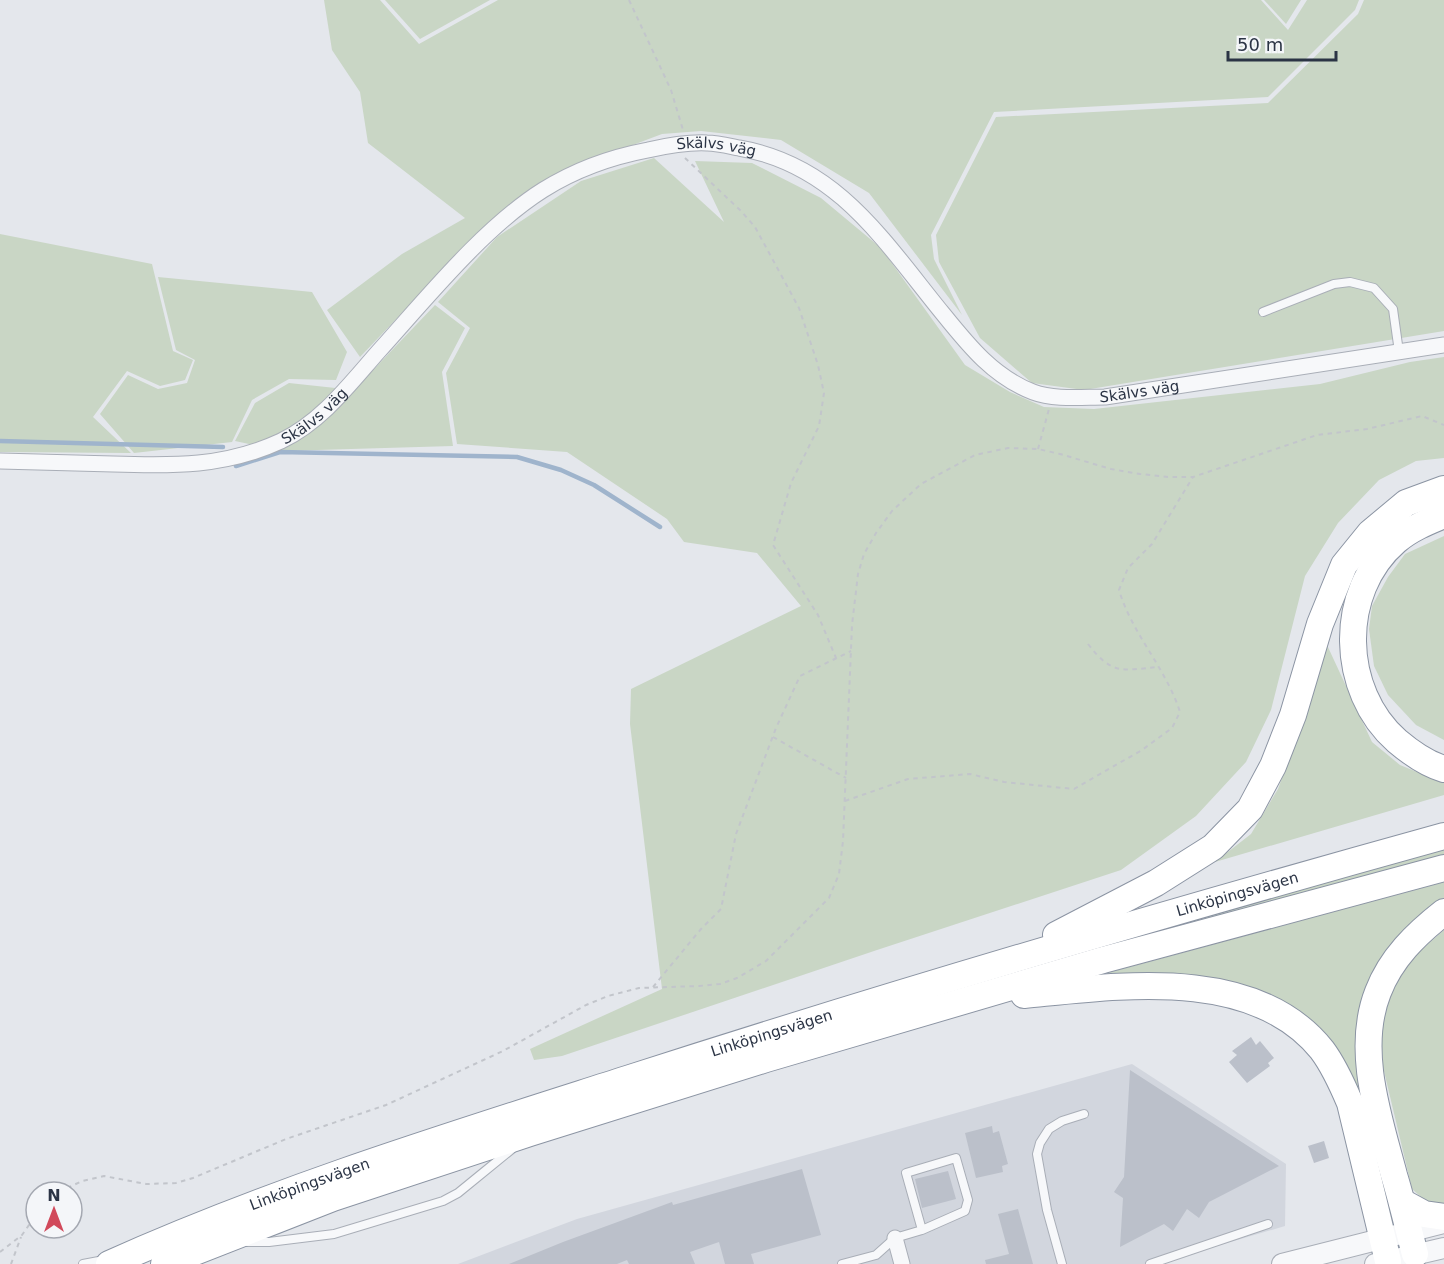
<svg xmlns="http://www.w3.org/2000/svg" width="1444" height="1264" font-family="'DejaVu Sans',sans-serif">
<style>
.built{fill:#d2d6de}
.green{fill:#c9d6c5}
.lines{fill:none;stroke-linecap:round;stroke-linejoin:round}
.stream{stroke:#9fb4cc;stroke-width:4.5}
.building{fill:#bbc0ca}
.service-casing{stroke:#a9aeb7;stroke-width:10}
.minor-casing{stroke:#a9aeb7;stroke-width:17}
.tertiary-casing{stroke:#a9aeb7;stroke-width:22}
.trunk-casing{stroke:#8b94a3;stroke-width:28}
.path{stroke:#c2c5cb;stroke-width:2;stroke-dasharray:4.5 4.5;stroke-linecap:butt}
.service{stroke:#f7f8fa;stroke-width:8}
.minor{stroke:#f7f8fa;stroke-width:15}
.tertiary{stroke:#f7f8fa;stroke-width:20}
.trunk{stroke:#fff;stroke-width:26}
.labels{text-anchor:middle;stroke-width:4.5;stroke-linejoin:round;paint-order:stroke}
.street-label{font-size:15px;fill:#2b3445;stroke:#f4f6f9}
</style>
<rect width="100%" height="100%" fill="#e4e7ec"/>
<polygon class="built" points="1132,1064 1286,1164 1285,1226 1156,1264 458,1264 577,1219"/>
<g class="green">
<polygon points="324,0 380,0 419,44 498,0 1261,0 1288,30 1307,0 1359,0 1355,10 1268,97 994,112 931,235 934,259 962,315 869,193 781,140 701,131 662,134 556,174 492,219 360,357 327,310 402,254 465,218 368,143 360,92 332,50"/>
<polygon points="385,0 490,0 420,39"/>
<polygon points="1264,0 1301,0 1286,24"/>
<polygon points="1364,0 1444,0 1444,331 1084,390 1032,383 980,338 939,262 936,235 996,117 1268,103 1358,14"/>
<polygon points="654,158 724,222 695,161 752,163 821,198 881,248 965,365 1010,392 1044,407 1094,409 1320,384 1410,362 1444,357 1444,458 1416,461 1379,480 1338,523 1305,576 1271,710 1246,762 1196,816 1121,870 877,950 562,1056 534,1060 530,1049 662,989 630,724 631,689 801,606 757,553 684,542 667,519 567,452 457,444 446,373 470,328 438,302 497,237 581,181"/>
<polygon points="0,234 152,264 173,351 193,360 185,380 160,386 127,371 93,417 131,453 0,452"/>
<polygon points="158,277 312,292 347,352 336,380 289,379 252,400 232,442 134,453 100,414 128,375 158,389 187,383 195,360 176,350"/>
<polygon points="435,305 465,328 442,372 453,446 283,451 235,441 255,403 289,383 354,390"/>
<polygon points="1444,536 1444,740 1416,725 1388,695 1374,666 1369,629 1372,606 1388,577 1405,554"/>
<polygon points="1327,645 1372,742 1400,765 1444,783 1444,795 1215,862 1251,834 1278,789 1312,695"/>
<polygon points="1444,849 1444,858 914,1001 1136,934"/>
<polygon points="1444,882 1444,901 1369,993 1397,1221 1391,1222 1355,1091 1290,1010 1108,977 1107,973"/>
<polygon points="1444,930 1444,1205 1428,1203 1412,1189 1383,1067 1381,1029 1392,991 1412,958"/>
</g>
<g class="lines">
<g class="stream">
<polyline points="0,441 223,447"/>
<polyline points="236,466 280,452 517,457 561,470 594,485 660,527"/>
</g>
</g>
<g class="building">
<polygon points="1251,1037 1256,1045 1260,1041 1274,1058 1268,1063 1270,1066 1247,1083 1229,1062 1237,1055 1232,1051"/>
<polygon points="1130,1070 1279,1166 1209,1202 1199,1218 1187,1209 1173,1231 1164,1224 1120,1247 1123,1198 1114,1192 1124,1177"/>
<polygon points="992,1126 993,1133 999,1131 1008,1164 1002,1166 1003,1172 976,1178 965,1133"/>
<polygon points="1324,1141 1329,1158 1314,1163 1308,1146"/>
<polygon points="802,1169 821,1235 751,1254 754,1264 725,1264 719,1242 690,1252 695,1264 629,1264 627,1260 617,1264 509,1264 563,1242 672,1202 673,1205"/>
<polygon points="948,1171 956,1199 922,1208 915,1179"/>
<polygon points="1018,1209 1033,1264 986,1264 985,1260 1009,1254 998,1214"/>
</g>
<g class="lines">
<g class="service-casing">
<g id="service">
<polyline points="1263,312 1334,284 1350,282 1374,288 1393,309 1399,352"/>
<polyline points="247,1242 269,1242 334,1234 443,1201 458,1193 512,1149"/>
<polyline points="83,1264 104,1260"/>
<polyline points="842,1264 876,1255 895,1238 922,1230 906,1173 956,1158 968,1200 965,1211 922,1230"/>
<polyline points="1062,1264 1047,1210 1037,1154 1040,1143 1049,1129 1062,1121 1084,1114"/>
<polyline points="1150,1264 1268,1224"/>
</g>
</g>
<g class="minor-casing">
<g id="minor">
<path id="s1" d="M0 461C38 462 75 463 113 464 173 466 225 467 281 441 321 422 349 385 378 352 426 299 483 228 543 190 575 170 611 157 648 150 666 146 687 142 707 143 717 143 729 146 739 148 838 165 885 243 944 315 969 346 994 377 1033 392 1054 400 1082 397 1105 397L1444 345"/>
<polyline points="895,1238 902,1264"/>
</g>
</g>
<g class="tertiary-casing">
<g id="tertiary">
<polyline points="1282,1264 1444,1223"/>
<polyline points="1375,1264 1444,1248"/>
</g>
</g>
<g class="trunk-casing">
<g id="trunk">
<path d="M1444 515C1427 522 1410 529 1396 541 1337 592 1340 691 1397 741 1410 752 1427 764 1444 769"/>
<polyline points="1056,935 1156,883 1213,847 1250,809 1273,766 1293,715 1320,624 1344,565 1370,533 1406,503 1444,489"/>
<path d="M1024 995C1118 986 1254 965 1322 1050 1334 1066 1342 1084 1350 1103L1388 1261"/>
<polyline points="1402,1202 1424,1214 1444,1217"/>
<path d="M1415 1254C1408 1228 1402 1201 1394 1175 1379 1118 1355 1050 1378 992 1391 958 1416 934 1444 912"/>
<path id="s2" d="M109 1264C276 1189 452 1135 627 1079 897 992 1170 912 1444 836"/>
<polyline points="164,1264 333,1198 530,1133 766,1059 1103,960 1444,868"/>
</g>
</g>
<g class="path">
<polyline points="629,0 671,90 683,130"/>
<polyline points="685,158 741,211 755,227 799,308 818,365 824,393 819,426 791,483 773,545 818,615 836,658"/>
<polyline points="1038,449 1049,409"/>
<path d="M1088 644C1113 676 1121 670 1159 667"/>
<polyline points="773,737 846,778"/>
<path d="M845 801 908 779 970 774 1004 782 1074 789 1142 750 1172 728 1180 712C1166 668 1132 634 1119 590L1128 568 1152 544 1193 477"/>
<polyline points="653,987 701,929 721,909 736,834 776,728 800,676 851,651"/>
<polyline points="59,1192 82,1181 104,1176 146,1184 176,1183 193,1178 286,1139 386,1105 503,1051 586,1005 608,996 639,988 699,986 720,984 737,978 766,961 829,898 839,874 843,841 852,625 858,574 864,554 876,533 892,511 921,484 975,455 1008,448 1038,449 1060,454 1111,469 1140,474 1168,477 1193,477 1317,435 1367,429 1422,416 1444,425"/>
<polyline points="0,1252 22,1235 36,1215"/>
<polyline points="11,1264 21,1237"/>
</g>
<use href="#service" class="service"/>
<use href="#minor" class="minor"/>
<use href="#tertiary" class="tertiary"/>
<use href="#trunk" class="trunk"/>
</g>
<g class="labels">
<g class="street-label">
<text dy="5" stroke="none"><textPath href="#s1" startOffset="831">Skälvs väg</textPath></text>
<text dy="5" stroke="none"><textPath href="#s1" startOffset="1352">Skälvs väg</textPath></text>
<text dy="5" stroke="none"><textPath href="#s1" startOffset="326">Skälvs väg</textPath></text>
<text dy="5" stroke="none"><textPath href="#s2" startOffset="1188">Linköpingsvägen</textPath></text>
<text dy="5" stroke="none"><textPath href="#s2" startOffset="702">Linköpingsvägen</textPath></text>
<text dy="5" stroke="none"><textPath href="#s2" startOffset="216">Linköpingsvägen</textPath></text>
</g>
</g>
<g transform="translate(54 1210)"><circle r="28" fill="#f4f6f9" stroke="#a4a8b1" stroke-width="1.5"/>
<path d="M0-4.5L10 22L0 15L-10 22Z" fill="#d1495b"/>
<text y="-9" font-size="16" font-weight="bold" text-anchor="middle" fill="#2b3445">N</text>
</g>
<path d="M1228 51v9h108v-9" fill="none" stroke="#2b3445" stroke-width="3"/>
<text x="1237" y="51" font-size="18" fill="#2b3445" stroke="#f4f6f9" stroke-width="4.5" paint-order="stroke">50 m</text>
</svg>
